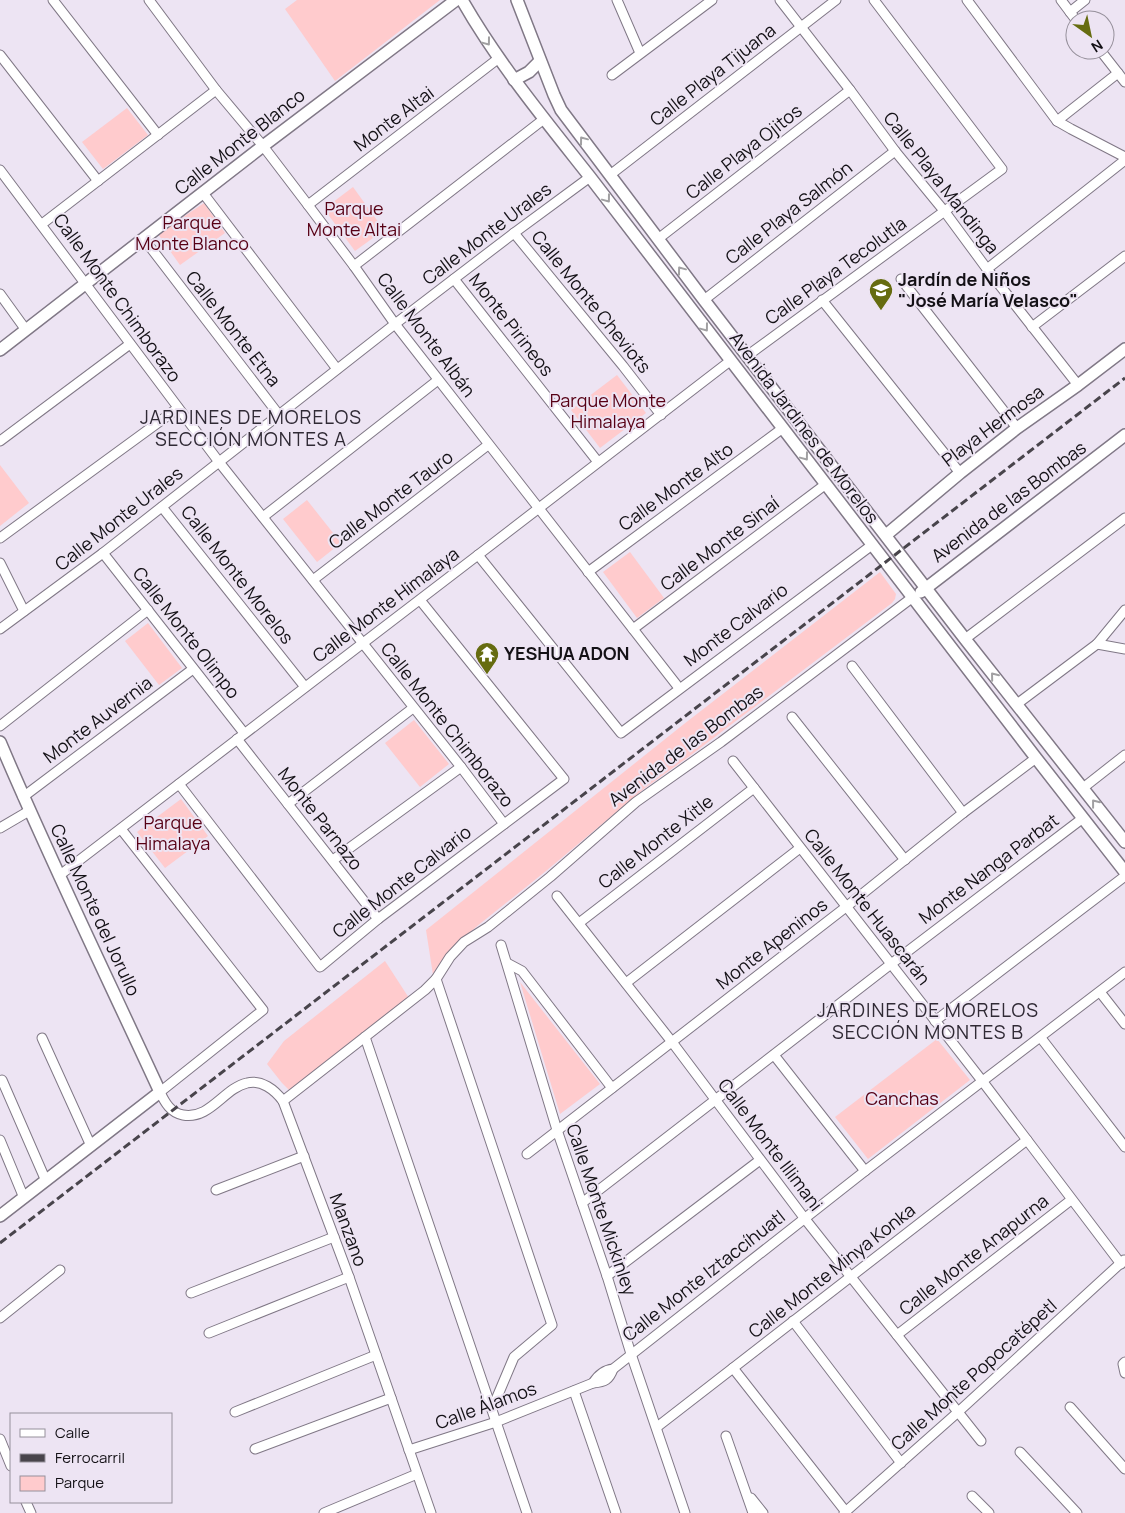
<svg xmlns="http://www.w3.org/2000/svg" width="1125" height="1513" font-family="Manrope,sans-serif">
<style>
.green{fill:#ffcbcd}
.lines{fill:none;stroke-linecap:round;stroke-linejoin:round}
.street-casing{stroke:#807886;stroke-width:11}
.secondary-casing{stroke:#807886;stroke-width:14}
.street{stroke:#fff;stroke-width:9}
.secondary{stroke:#fff;stroke-width:11}
.rail{stroke:#48444b;stroke-width:3;stroke-dasharray:8 4;stroke-linecap:butt}
.oneway{stroke:#a1a0a2}
.labels{text-anchor:middle;stroke-width:4;stroke-linejoin:round;paint-order:stroke}
.street-label{font-size:18px;fill:#141116;stroke:#ede4f3}
.park-label{font-size:18px;fill:#570015;stroke:#ede4f3}
.poi-label{font-size:18px;font-weight:bold;fill:#141116;stroke:#ede4f3;text-anchor:start}
.neighbourhood-label{font-size:19px;letter-spacing:1px;fill:#302a35;stroke:#ede4f3}
</style>
<rect width="100%" height="100%" fill="#ede4f3"/>
<g class="green">
<polygon points="297,0 440,0 335,81 285,9"/>
<polygon points="127,108 148,135 103,169 82,142"/>
<polygon points="353,187 384,230 355,251 324,209"/>
<polygon points="204,203 225,233 180,265 158,234"/>
<polygon points="617,375 646,413 600,448 571,410"/>
<polygon points="0,465 29,503 0,526"/>
<polygon points="307,500 341,543 317,562 283,519"/>
<polygon points="630,552 664,598 637,618 603,572"/>
<polygon points="880,572 896,594 895,599 892,603 687,758 645,788 546,871 476,927 448,952 433,975 426,930 684,724"/>
<polygon points="148,623 182,668 159,685 125,641"/>
<polygon points="414,720 449,764 420,787 385,743"/>
<polygon points="181,799 208,836 165,868 137,832"/>
<polygon points="385,961 409,998 290,1091 282,1083 267,1064 284,1041"/>
<polygon points="520,982 600,1084 560,1114"/>
<polygon points="937,1039 970,1080 868,1159 835,1117"/>
</g>
<g class="lines">
<g class="street-casing">
<g id="street">
<polyline points="53,0 158,135"/>
<polyline points="149,0 216,90 263,146 308,205 354,266 395,324 679,688"/>
<polyline points="617,0 640,53"/>
<polyline points="780,0 850,90 895,151 945,212 987,269 1078,385"/>
<polyline points="967,0 1057,121 1071,129 1125,157"/>
<polyline points="1061,0 1076,20"/>
<polyline points="1070,12 1085,0"/>
<polyline points="1100,50 1125,82"/>
<polyline points="0,55 98,181"/>
<polyline points="612,75 712,0"/>
<polyline points="1057,121 1118,73"/>
<polyline points="0,170 219,462 461,767 504,824"/>
<polyline points="610,175 836,0"/>
<polyline points="203,193 337,369"/>
<polyline points="308,205 499,58"/>
<polyline points="42,224 216,90"/>
<polyline points="514,233 623,366 661,415"/>
<polyline points="144,239 279,415"/>
<polyline points="658,239 850,90"/>
<polyline points="354,266 544,119"/>
<polyline points="987,269 1125,160"/>
<polyline points="454,279 598,462"/>
<polyline points="901,279 1017,428"/>
<polyline points="0,294 26,330"/>
<polyline points="704,300 895,151"/>
<polyline points="822,300 960,473"/>
<polyline points="1032,327 1125,256"/>
<polyline points="747,356 1002,169 874,0"/>
<polyline points="0,441 130,344"/>
<polyline points="162,507 305,687"/>
<polyline points="263,517 438,380"/>
<polyline points="0,538 178,408"/>
<polyline points="103,553 244,733"/>
<polyline points="478,555 621,733 872,545"/>
<polyline points="0,563 24,611"/>
<polyline points="588,572 783,428"/>
<polyline points="313,580 488,445"/>
<polyline points="0,629 103,553 395,324 514,233 590,177"/>
<polyline points="633,629 826,484"/>
<polyline points="965,639 1125,518"/>
<polyline points="1097,644 1125,649"/>
<polyline points="852,666 963,813"/>
<polyline points="1017,704 1097,644 1125,610"/>
<polyline points="792,717 905,860"/>
<polyline points="0,726 148,610"/>
<polyline points="237,739 378,919"/>
<polyline points="733,761 983,1082 1121,1264"/>
<polyline points="179,784 320,967 378,919 564,779 420,600"/>
<polyline points="1083,788 1125,755"/>
<polyline points="23,797 193,669"/>
<polyline points="288,804 413,708"/>
<polyline points="0,828 29,811"/>
<path d="M121 829 263 1010 160 1092C165 1103 171 1113 183 1115 210 1120 224 1088 247 1083 261 1079 275 1090 283 1101L349 1277 431 1513"/>
<polyline points="333,860 461,767"/>
<polyline points="60,875 478,555 730,361"/>
<polyline points="557,896 672,1042 805,1219 981,1441"/>
<polyline points="579,923 754,788"/>
<polyline points="501,945 557,1130 607,1276 631,1354 685,1513"/>
<polyline points="507,963 522,971 612,1088"/>
<polyline points="436,979 552,1325 514,1357 492,1409"/>
<polyline points="626,983 800,848"/>
<polyline points="1100,992 1125,1024"/>
<polyline points="935,1021 1125,876"/>
<polyline points="365,1037 527,1513"/>
<polyline points="42,1038 91,1146"/>
<polyline points="1041,1038 1125,1147"/>
<polyline points="774,1055 865,1171"/>
<polyline points="2,1080 46,1181"/>
<polyline points="283,1101 425,990 436,979 450,957 464,942 488,927 550,877 636,802 721,742 913,597"/>
<polyline points="0,1140 24,1198"/>
<polyline points="527,1154 846,907 963,813 1036,758"/>
<polyline points="216,1190 304,1156"/>
<polyline points="582,1203 891,964 1083,818"/>
<polyline points="607,1276 760,1160"/>
<polyline points="191,1293 334,1237"/>
<polyline points="0,1318 60,1270"/>
<polyline points="793,1321 901,1463"/>
<polyline points="209,1333 349,1277"/>
<polyline points="897,1335 1071,1200"/>
<polyline points="1125,1362 1123,1364 1125,1373"/>
<polyline points="733,1368 846,1512"/>
<path d="M593 1383C598 1375 604 1370 613 1369L865 1171 1125 972"/>
<polyline points="574,1391 616,1513"/>
<polyline points="1070,1407 1125,1469"/>
<polyline points="235,1412 376,1355"/>
<polyline points="657,1427 1027,1140"/>
<polyline points="726,1436 753,1513"/>
<polyline points="0,1439 11,1466"/>
<polyline points="255,1449 391,1398"/>
<path d="M409 1450 496 1422 593 1383C605 1382 609 1380 613 1369"/>
<polyline points="1020,1452 1077,1513"/>
<polyline points="972,1496 989,1513"/>
<polyline points="751,1498 763,1513"/>
<polyline points="26,1502 31,1513"/>
<polyline points="324,1513 417,1474"/>
<polyline points="844,1513 957,1413 1124,1260"/>
</g>
</g>
<g class="secondary-casing">
<g id="secondary">
<path d="M462 0C498 63 545 120 590 177L1036 758 1125 872"/>
<polyline points="517,0 554,95 561,110 704,300 965,639 1125,842"/>
<polyline points="514,80 529,72 540,61"/>
<polyline points="0,350 263,146 456,0"/>
<polyline points="886,535 960,473 1017,428 1078,385 1125,349"/>
<polyline points="921,592 1125,435"/>
<path d="M0 742C50 860 106 975 160 1092L0 1216"/>
</g>
</g>
<use href="#street" class="street"/>
<use href="#secondary" class="secondary"/>
<polyline class="rail" points="0,1243 1125,378"/>
</g>
<defs><path id="oneway-chevron" d="M-2-3.5L2.5 0L-2 3.5" fill="none" stroke-width="1.6" stroke-linecap="round" stroke-linejoin="round" transform="scale(1.25)"/></defs>
<g class="oneway">
<use href="#oneway-chevron" transform="translate(487 42) rotate(53)"/>
<use href="#oneway-chevron" transform="translate(583 140) rotate(-127)"/>
<use href="#oneway-chevron" transform="translate(607 199) rotate(53)"/>
<use href="#oneway-chevron" transform="translate(681 270) rotate(-127)"/>
<use href="#oneway-chevron" transform="translate(705 328) rotate(53)"/>
<use href="#oneway-chevron" transform="translate(805 457) rotate(53)"/>
<use href="#oneway-chevron" transform="translate(994 676) rotate(-129)"/>
<use href="#oneway-chevron" transform="translate(1095 803) rotate(-128)"/>
</g>
<defs>
<g id="school-pin" transform="scale(1.25)"><path d="M0 17L-7.5 6A9.5 9.5 0 1 1 7.5 6Z" fill="#666c10" stroke="#ede4f3"/><path d="M0-5L7-2L0 1L-7-2ZM-4 1L0 2.5L4 1V4Q0 6-4 4Z" fill="#fff"/></g>
<g id="temple-pin" transform="scale(1.25)"><path d="M0 17L-7.5 6A9.5 9.5 0 1 1 7.5 6Z" fill="#666c10" stroke="#ede4f3"/><path d="M0-6L5-2H3V0L6.5 2.5H4V6H1.5V3h-3V6H-4V2.5H-6.5L-3 0V-2H-5Z" fill="#fff"/></g>
</defs>
<g fill-rule="evenodd">
<use href="#school-pin" x="881" y="290"/>
<use href="#temple-pin" x="487" y="654"/>
</g>
<g class="labels">
<g class="street-label">
<text transform="translate(713 75) rotate(-38)" y="6">Calle Playa Tijuana</text>
<text transform="translate(394 119) rotate(-37)" y="6">Monte Altai</text>
<text transform="translate(240 142) rotate(-38)" y="6">Calle Monte Blanco</text>
<text transform="translate(744 152) rotate(-38)" y="6">Calle Playa Ojitos</text>
<text transform="translate(941 183) rotate(52)" y="6">Calle Playa Mandinga</text>
<text transform="translate(789 213) rotate(-38)" y="6">Calle Playa Salmón</text>
<text transform="translate(487 234) rotate(-37)" y="6">Calle Monte Urales</text>
<text transform="translate(836 271) rotate(-36)" y="6">Calle Playa Tecolutla</text>
<text transform="translate(117 298) rotate(54)" y="6">Calle Monte Chimborazo</text>
<text transform="translate(591 302) rotate(51)" y="6">Calle Monte Cheviots</text>
<text transform="translate(511 325) rotate(52)" y="6">Monte Pirineos</text>
<text transform="translate(233 329) rotate(52)" y="6">Calle Monte Etna</text>
<text transform="translate(426 335) rotate(53)" y="6">Calle Monte Albán</text>
<text transform="translate(993 426) rotate(-37)" y="6">Playa Hermosa</text>
<text transform="translate(804 428) rotate(53)" y="6">Avenida Jardines de Morelos</text>
<text transform="translate(676 487) rotate(-36)" y="6">Calle Monte Alto</text>
<text transform="translate(391 500) rotate(-37)" y="6">Calle Monte Tauro</text>
<text transform="translate(1009 502) rotate(-37)" y="6">Avenida de las Bombas</text>
<text transform="translate(119 519) rotate(-38)" y="6">Calle Monte Urales</text>
<text transform="translate(720 544) rotate(-37)" y="6">Calle Monte Sinaí</text>
<text transform="translate(237 575) rotate(52)" y="6">Calle Monte Morelos</text>
<text transform="translate(386 605) rotate(-37)" y="6">Calle Monte Himalaya</text>
<text transform="translate(736 625) rotate(-37)" y="6">Monte Calvario</text>
<text transform="translate(186 633) rotate(52)" y="6">Calle Monte Olimpo</text>
<text transform="translate(98 720) rotate(-37)" y="6">Monte Auvernia</text>
<text transform="translate(447 725) rotate(52)" y="6">Calle Monte Chimborazo</text>
<text transform="translate(686 746) rotate(-37)" y="6">Avenida de las Bombas</text>
<text transform="translate(320 819) rotate(52)" y="6">Monte Parnazo</text>
<text transform="translate(656 842) rotate(-38)" y="6">Calle Monte Xitle</text>
<text transform="translate(989 869) rotate(-37)" y="6">Monte Nanga Parbat</text>
<text transform="translate(402 882) rotate(-38)" y="6">Calle Monte Calvario</text>
<text transform="translate(867 907) rotate(52)" y="6">Calle Monte Huascarán</text>
<text transform="translate(95 910) rotate(65)" y="6">Calle Monte del Jorullo</text>
<text transform="translate(772 944) rotate(-38)" y="6">Monte Apeninos</text>
<text transform="translate(770 1145) rotate(53)" y="6">Calle Monte Illimani</text>
<text transform="translate(601 1210) rotate(71)" y="6">Calle Monte Mickinley</text>
<text transform="translate(348 1230) rotate(70)" y="6">Manzano</text>
<text transform="translate(974 1255) rotate(-38)" y="6">Calle Monte Anapurna</text>
<text transform="translate(832 1271) rotate(-38)" y="6">Calle Monte Minya Konka</text>
<text transform="translate(704 1276) rotate(-38)" y="6">Calle Monte Iztaccíhuatl</text>
<text transform="translate(974 1375) rotate(-42)" y="6">Calle Monte Popocatépetl</text>
<text transform="translate(486 1406) rotate(-20)" y="6">Calle Álamos</text>
</g>
<g class="park-label">
<text x="354" y="215">Parque<tspan x="354" dy="21">Monte Altai</tspan></text>
<text x="192" y="229">Parque<tspan x="192" dy="21">Monte Blanco</tspan></text>
<text x="608" y="407">Parque Monte<tspan x="608" dy="21">Himalaya</tspan></text>
<text x="173" y="829">Parque<tspan x="173" dy="21">Himalaya</tspan></text>
<text x="902" y="1105">Canchas</text>
</g>
<g class="poi-label">
<text x="898" y="286">Jardín de Niños<tspan x="898" dy="21">"José María Velasco"</tspan></text>
<text x="504" y="660">YESHUA ADON</text>
</g>
<g class="neighbourhood-label">
<text x="251" y="424">JARDINES DE MORELOS<tspan x="251" dy="22">SECCIÓN MONTES A</tspan></text>
<text x="928" y="1017">JARDINES DE MORELOS<tspan x="928" dy="22">SECCIÓN MONTES B</tspan></text>
</g>
</g>
<rect x="10" y="1413" width="162" height="90" fill="#ede4f3" stroke="#96909b"/>
<rect x="20" y="1429" width="25" height="8" fill="#ffffff" stroke="#96909b"/>
<text x="55" y="1438" font-size="15" fill="#141116">Calle</text>
<rect x="20" y="1454" width="25" height="8" fill="#48444b" stroke="#96909b"/>
<text x="55" y="1463" font-size="15" fill="#141116">Ferrocarril</text>
<rect x="20" y="1476" width="25" height="15" fill="#ffcbcd" stroke="#96909b"/>
<text x="55" y="1488" font-size="15" fill="#141116">Parque</text>
<g transform="translate(1090 35) rotate(147)"><circle r="24" fill="#ede4f3" stroke="#96909b"/>
<path d="M0-4L9 19L0 12L-9 19Z" fill="#666c10"/>
<text y="-8" font-size="14" font-weight="bold" text-anchor="middle" fill="#141116">N</text>
</g>
</svg>
